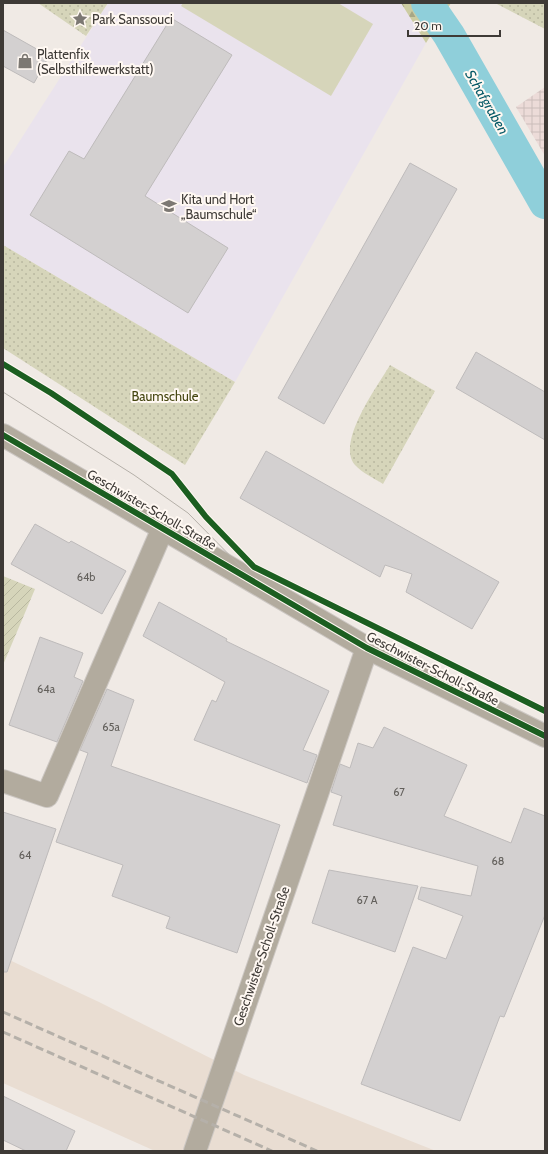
<svg xmlns="http://www.w3.org/2000/svg" width="548" height="1154" font-family="Cabin,sans-serif">
<style>
.built{fill:#e9ddd2}
.industrial{fill:url(#industrial-grid)}
.education{fill:#eae3ed}
.forest{fill:url(#forest-firs)}
.park{fill:url(#park-dots)}
.garden{fill:url(#garden-furrows)}
.pitch{fill:#d6d5ba}
.lines{fill:none;stroke-linecap:round;stroke-linejoin:round}
.canal{stroke:#8fcfda;stroke-width:32}
.building{fill:#d3d0d0;stroke:#bebbbb}
.minor-casing{stroke:#ccc7c3;stroke-width:24}
.minor{stroke:#b2ab9e;stroke-width:22}
.tram{stroke:#b5b0a9;stroke-width:1}
.rail{stroke:#b5b0a9;stroke-width:3;stroke-dasharray:8 4;stroke-linecap:butt}
.cycleway-casing{stroke:#fff8f2;stroke-width:8}
.cycleway{stroke:#1b5e20;stroke-width:6}
.labels{text-anchor:middle;stroke-width:4;stroke-linejoin:round;paint-order:stroke}
.number-label{font-size:11px;fill:#63605c}
.poi-label{font-size:13px;fill:#3e3a36;stroke:#fff8f2;text-anchor:start}
.park-label{font-size:13px;fill:#44450f;stroke:#fff8f2}
.street-label{font-size:13px;fill:#3e3a36;stroke:#fff8f2}
.water-label{font-size:14px;font-style:italic;fill:#075a67;stroke:#fff8f2}
</style>
<defs>
<pattern id="industrial-grid" width="8" height="8" patternUnits="userSpaceOnUse"><rect width="8" height="8" fill="#ecdbd8"/><path d="M0 4h8M4 0v8" fill="none" stroke="#cbbdba"/></pattern>
<pattern id="forest-firs" width="22" height="20" patternUnits="userSpaceOnUse"><rect width="22" height="20" fill="#cccca3"/><path d="M5 1l3.5 6h-7zM16 11l3.5 6h-7z" fill="#a7a786"/></pattern>
<pattern id="park-dots" width="8" height="8" patternUnits="userSpaceOnUse"><rect width="8" height="8" fill="#d6d5ba"/><path d="M2 2h.1M6 6h.1" fill="none" stroke="#b9b8a0" stroke-width="1.8" stroke-linecap="round"/></pattern>
<pattern id="garden-furrows" width="10" height="10" patternUnits="userSpaceOnUse"><rect width="10" height="10" fill="#d6d5ba"/><path d="M-1 1l2-2M0 10L10 0M9 11l2-2" fill="none" stroke="#b9b8a0"/></pattern>
</defs>
<rect width="100%" height="100%" fill="#f0eae5"/>
<polygon class="built" points="3,957 99,1002 244,1075 436,1151 155,1151 3,1083"/>
<polygon class="industrial" points="545,87 545,156 516,107"/>
<polygon class="education" points="108,3 401,3 426,43 235,382 3,245 3,167"/>
<polygon class="forest" points="401,3 451,3 426,43"/>
<g class="park">
<polygon points="38,3 108,3 86,36"/>
<polygon points="495,3 545,3 545,29"/>
<polygon points="3,245 235,382 185,465 3,348"/>
<path d="M390 365 435 391 383 484C374 478 362 473 355 465 336 442 377 387 390 365Z"/>
</g>
<polygon class="garden" points="3,576 35,589 3,665"/>
<polygon class="pitch" points="183,3 338,3 373,24 331,96 181,6"/>
<g class="lines">
<polyline class="canal" points="427,3 449,35 545,203"/>
</g>
<g class="building">
<polygon points="171,18 232,55 145,196 228,248 188,313 30,215 69,151 84,159"/>
<polygon points="3,30 49,56 34,83 3,66"/>
<polygon points="410,163 457,189 324,424 278,398"/>
<polygon points="476,352 545,392 545,440 456,388"/>
<polygon points="266,451 499,582 472,629 406,592 412,574 385,565 380,577 240,498"/>
<polygon points="35,524 69,543 71,541 126,571 102,614 11,564"/>
<polygon points="159,602 227,639 226,641 329,691 303,750 317,755 307,783 194,740 212,700 216,702 225,682 143,636"/>
<polygon points="40,637 83,653 74,677 83,681 57,742 9,725"/>
<polygon points="107,689 134,700 111,766 280,825 237,953 166,928 170,917 112,896 123,865 56,842 88,753 80,750"/>
<polygon points="384,727 467,765 444,816 511,843 524,808 545,816 545,915 504,1017 500,1016 460,1121 361,1084 413,947 446,959 463,916 418,899 421,887 471,896 478,866 333,825 342,796 331,792 340,764 350,768 358,743 373,748"/>
<polygon points="3,812 56,829 7,972 3,972"/>
<polygon points="329,870 418,886 395,952 312,923"/>
<polygon points="3,1096 75,1131 66,1151 26,1151 3,1140"/>
</g>
<g class="lines">
<g class="minor-casing">
<g id="minor">
<polyline points="3,435 367,648 545,736"/>
<polyline points="3,781 47,796 163,528"/>
<polyline points="195,1151 367,648"/>
</g>
</g>
<use href="#minor" class="minor"/>
<g class="tram">
<polyline points="3,392 134,475 188,513 256,582 367,648 545,736"/>
<polyline points="3,435 246,576"/>
</g>
<g class="rail">
<polyline points="3,1012 317,1151"/>
<polyline points="3,1032 272,1151"/>
</g>
<g class="cycleway-casing">
<g id="cycleway">
<polyline points="3,364 51,393 172,474 206,517 254,567 545,711"/>
<polyline points="3,435 367,648 545,736"/>
</g>
</g>
<use href="#cycleway" class="cycleway"/>
</g>
<defs>
<g id="sight-bare" transform="scale(1.2)"><path d="M0-6L1.8-2.2L6-1.7L2.9 1.2L3.7 5.4L0 3.3L-3.7 5.4L-2.9 1.2L-6-1.7L-1.8-2.2Z" fill="#7c7873" stroke="#fff8f2" stroke-width="2.5" paint-order="stroke"/></g>
<g id="shop-bare" transform="scale(1.2)"><path d="M-5-2.5h2.3a2.7 3.5 0 0 1 5.4 0H5L5.5 6h-11ZM-1.5-2.5h3a1.5 2.3 0 0 0-3 0Z" fill="#7c7873" stroke="#fff8f2" stroke-width="2.5" paint-order="stroke"/></g>
<g id="school-bare" transform="scale(1.2)"><path d="M0-5L7-2L0 1L-7-2ZM-4 1L0 2.5L4 1V4Q0 6-4 4Z" fill="#7c7873" stroke="#fff8f2" stroke-width="2.5" paint-order="stroke"/></g>
</defs>
<g fill-rule="evenodd">
<use href="#sight-bare" x="80" y="19"/>
<use href="#shop-bare" x="25" y="61"/>
<use href="#school-bare" x="169" y="206"/>
</g>
<g class="labels">
<g class="number-label">
<text x="86" y="581">64b</text>
<text x="46" y="693">64a</text>
<text x="111" y="731">65a</text>
<text x="399" y="796">67</text>
<text x="25" y="859">64</text>
<text x="498" y="865">68</text>
<text x="367" y="904">67 A</text>
</g>
<g class="poi-label">
<text x="92" y="24">Park Sanssouci</text>
<text x="37" y="59">Plattenfix<tspan x="37" dy="15">(Selbsthilfewerkstatt)</tspan></text>
<text x="181" y="204">Kita und Hort<tspan x="181" dy="15">„Baumschule“</tspan></text>
</g>
<g class="park-label">
<text x="165" y="401">Baumschule</text>
</g>
<g class="street-label">
<text transform="translate(152 509) rotate(30)" y="5">Geschwister-Scholl-Straße</text>
<text transform="translate(433 668) rotate(27)" y="5">Geschwister-Scholl-Straße</text>
<text transform="translate(261 956) rotate(-71)" y="5">Geschwister-Scholl-Straße</text>
</g>
<g class="water-label">
<text transform="translate(487 102) rotate(60)" y="5">Schafgraben</text>
</g>
</g>
<rect width="548" height="1154" fill="none" stroke="#3e3a36" stroke-width="8"/>
<path d="M408 30v6h92v-6" fill="none" stroke="#3e3a36" stroke-width="2"/>
<text x="414" y="30" font-size="12" fill="#3e3a36" stroke="#fff8f2" stroke-width="3" paint-order="stroke">20 m</text>
</svg>
